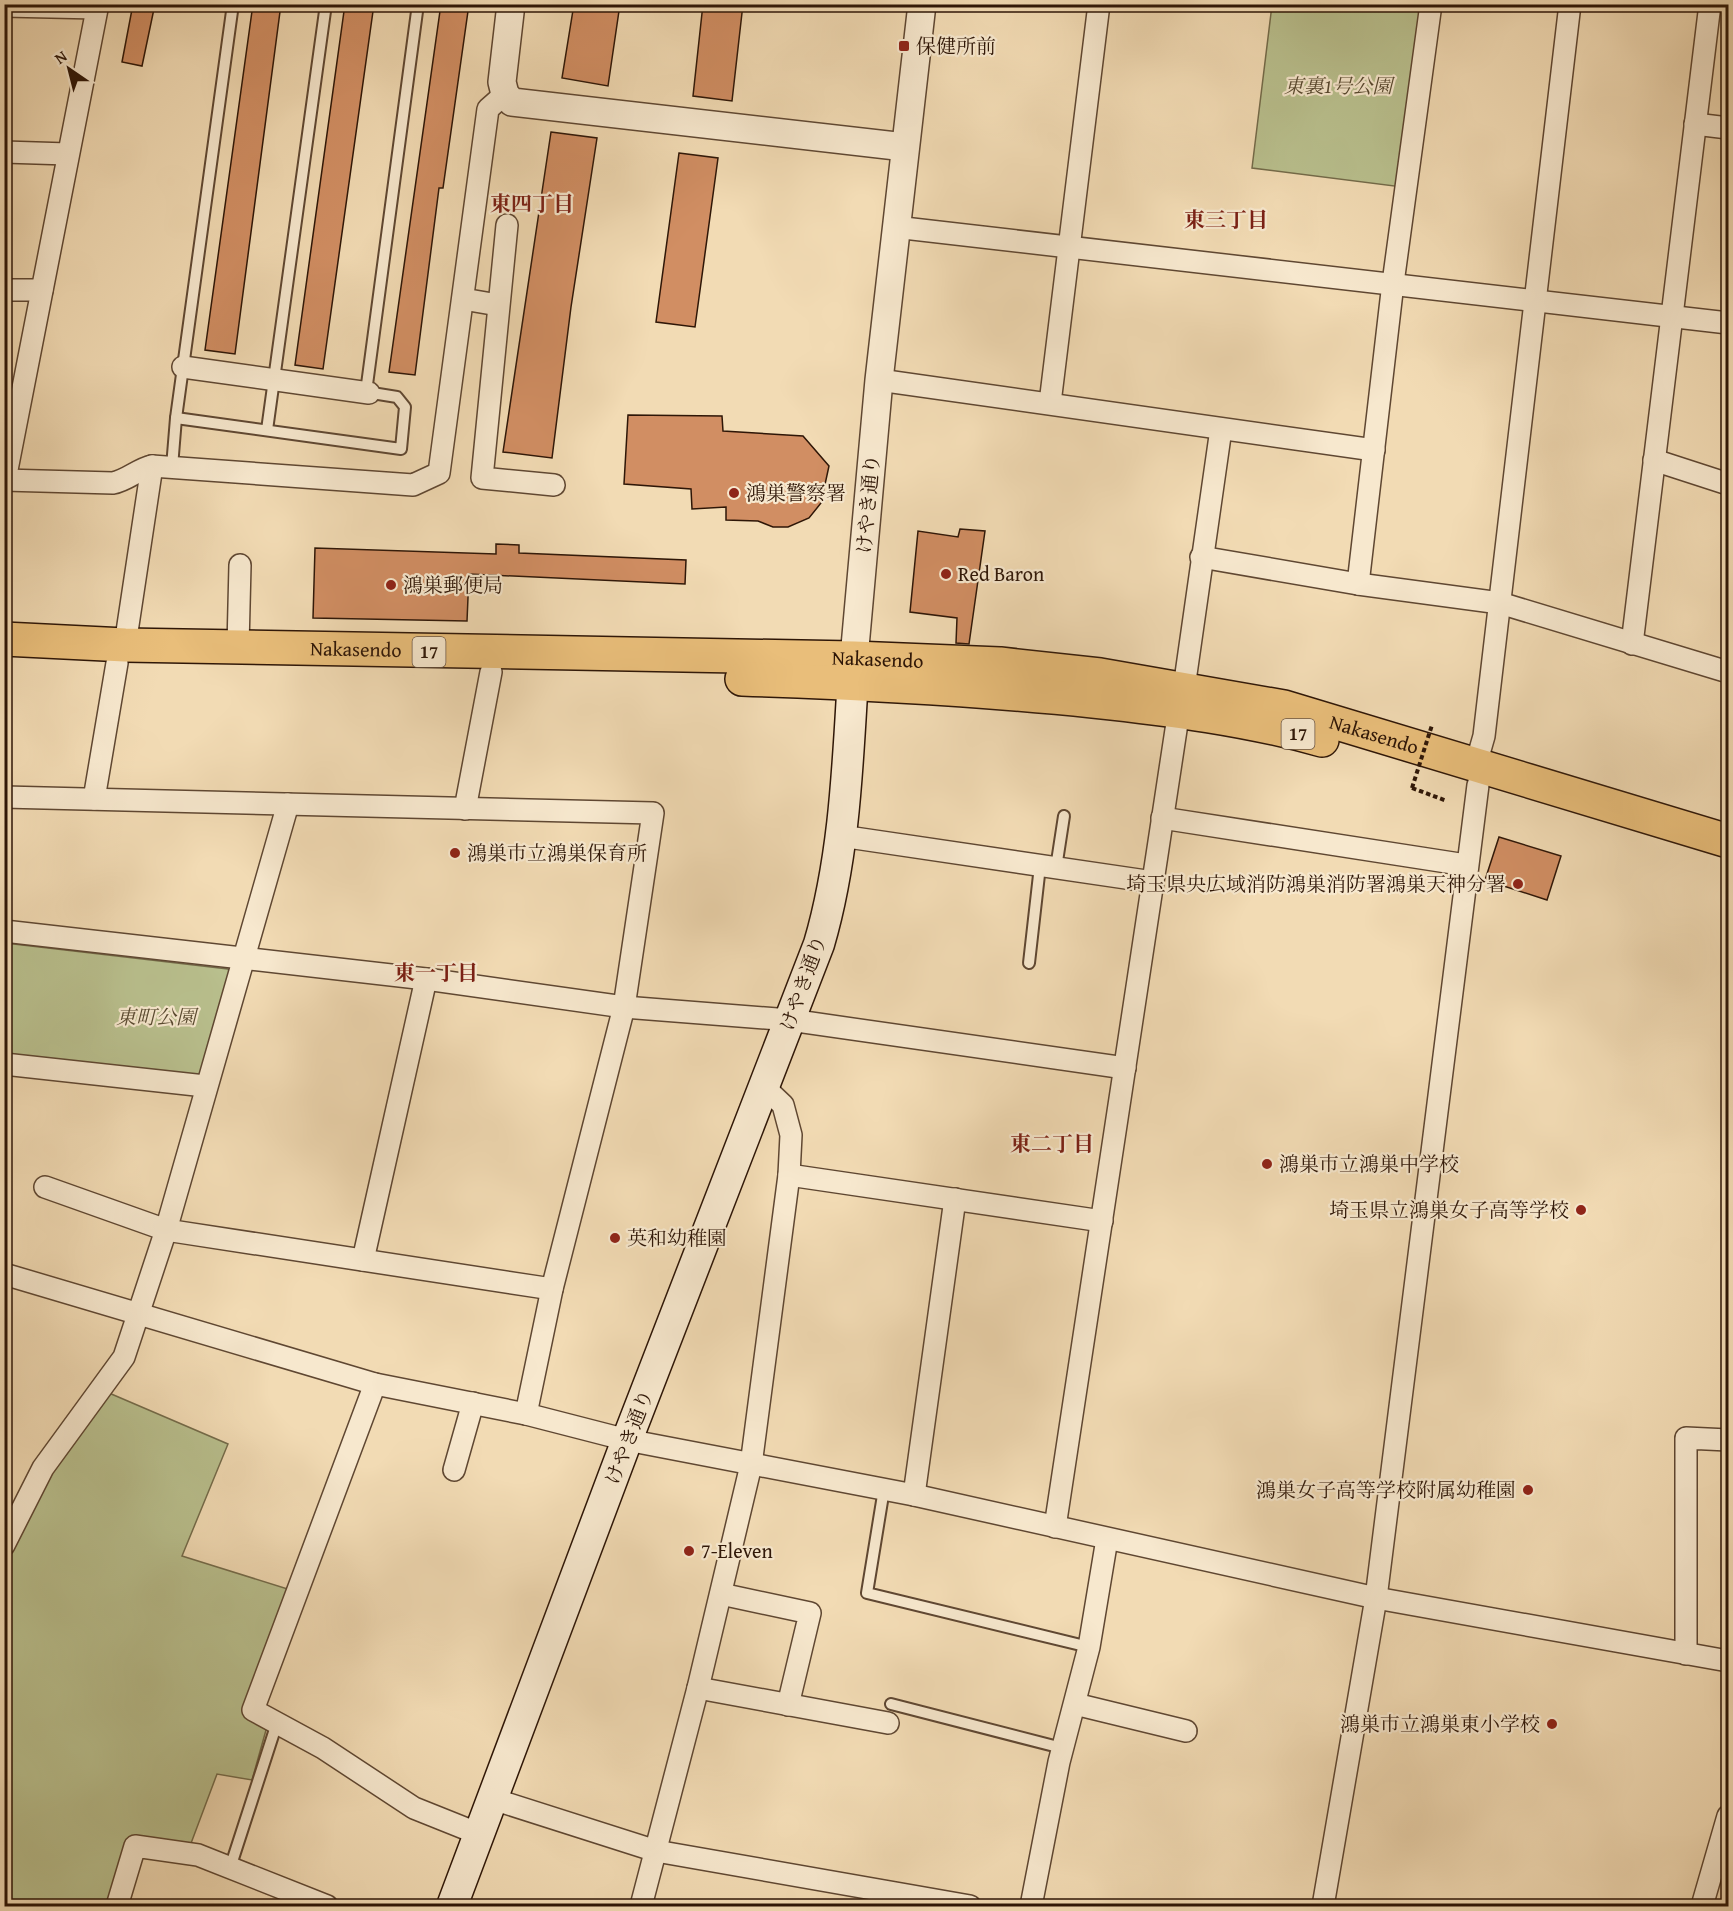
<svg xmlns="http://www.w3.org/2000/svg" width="1733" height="1911" font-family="'Gentium Book Plus','Noto Serif JP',serif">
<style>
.green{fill:#b9c08e;stroke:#746b4a;stroke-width:1.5}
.building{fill:#d18e63;stroke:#2e1607;stroke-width:1.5}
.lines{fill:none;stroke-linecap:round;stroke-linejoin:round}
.service-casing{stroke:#5f4732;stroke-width:14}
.minor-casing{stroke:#5f4732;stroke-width:24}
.tertiary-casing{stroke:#5f4732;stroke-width:30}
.secondary-casing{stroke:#2e1607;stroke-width:33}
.trunk-casing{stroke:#2e1607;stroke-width:36}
.path{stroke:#2e1607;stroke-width:4;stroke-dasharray:4.5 3;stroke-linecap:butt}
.service{stroke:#f7e8ce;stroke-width:10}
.minor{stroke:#f7e8ce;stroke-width:21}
.tertiary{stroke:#f7e8ce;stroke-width:27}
.secondary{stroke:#f7e8ce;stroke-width:30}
.trunk{stroke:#e9be7a;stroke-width:33}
.path-bridge{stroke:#2e1607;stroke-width:4;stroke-dasharray:4.5 3;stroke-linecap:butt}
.poi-dot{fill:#8f2418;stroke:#f7e8ce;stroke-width:2}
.labels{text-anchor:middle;stroke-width:4.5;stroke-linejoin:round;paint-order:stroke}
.shield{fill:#f7e8ce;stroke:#6a5543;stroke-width:1.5}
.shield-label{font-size:18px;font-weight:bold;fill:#2e1607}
.poi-label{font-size:20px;fill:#2e1607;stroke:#f7e8ce;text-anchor:start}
.park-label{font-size:20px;font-style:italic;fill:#584930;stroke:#f7e8ce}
.street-label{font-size:20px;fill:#2e1607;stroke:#f7e8ce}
.neighbourhood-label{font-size:21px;font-weight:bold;fill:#7a1f14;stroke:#f7e8ce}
</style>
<rect width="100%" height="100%" fill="#f2dbb4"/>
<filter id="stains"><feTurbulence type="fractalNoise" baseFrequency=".00333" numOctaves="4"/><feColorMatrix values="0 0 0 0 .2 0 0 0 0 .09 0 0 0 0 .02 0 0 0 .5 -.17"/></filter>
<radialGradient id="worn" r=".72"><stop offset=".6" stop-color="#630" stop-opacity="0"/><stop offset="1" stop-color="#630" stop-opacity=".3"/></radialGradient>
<g class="green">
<polygon points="1272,5 1423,5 1402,187 1252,168"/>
<polygon points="5,943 228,969 234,979 201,1075 193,1080 5,1053"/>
<polygon points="102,1390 228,1444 182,1556 294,1591 250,1716 268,1723 252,1780 217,1774 187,1854 135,1847 117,1906 5,1906 4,1545"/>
</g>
<g class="building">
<polygon points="133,4 155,4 142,66 122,62"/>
<polygon points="253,4 281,4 235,354 205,350"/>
<polygon points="345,4 374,4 323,369 295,365"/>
<polygon points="441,4 469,4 443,188 439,188 415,375 389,372"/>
<polygon points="574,4 620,4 608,86 562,78"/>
<polygon points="703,4 743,4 732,101 693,96"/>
<polygon points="551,132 597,138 571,307 552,458 503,452"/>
<polygon points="679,153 718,158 695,327 656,322"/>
<polygon points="628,415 722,416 723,431 803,436 829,466 821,503 809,518 788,527 773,527 758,521 726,520 726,507 692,509 691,489 624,484"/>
<polygon points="960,529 985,531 969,644 956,643 957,618 910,612 918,531 958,537"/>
<polygon points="496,544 519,545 519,553 686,560 685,584 469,574 467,621 313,618 315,548 496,554"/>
<polygon points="1499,837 1561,856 1547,900 1485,880"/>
</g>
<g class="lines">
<g class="service-casing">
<g id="service">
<polyline points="176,418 233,4"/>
<polyline points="267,430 326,4"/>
<polyline points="172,467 176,418 401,449 405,407 397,397 366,392 418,4"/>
<polyline points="1056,868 1064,816"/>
<polyline points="1029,963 1040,866"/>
<polyline points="884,1489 867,1593 1089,1647"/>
<polyline points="891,1704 1062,1748"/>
<polyline points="230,1868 277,1723"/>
</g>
</g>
<g class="minor-casing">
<g id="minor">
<polyline points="4,6 97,8"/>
<polyline points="1695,124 1728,128"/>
<polyline points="4,152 68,154"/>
<polyline points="507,225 482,478 554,485"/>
<polyline points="895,227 1728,323"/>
<polyline points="4,290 42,290"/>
<polyline points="463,299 498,305"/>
<polyline points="183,367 369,393"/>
<polyline points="879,380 1374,450"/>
<polyline points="1050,403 1099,4"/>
<polyline points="1654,460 1728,484"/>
<path d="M4 480 113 483C128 480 138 469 152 466L413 485 439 473 488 109 505 94"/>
<polyline points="5,480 98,4"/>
<polyline points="1201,557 1358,584 1500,603 1728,672"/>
<polyline points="1358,584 1393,283 1431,4"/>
<polyline points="1632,644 1710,4"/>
<polyline points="125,645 152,466"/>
<polyline points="238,646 240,565"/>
<polyline points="1184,688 1221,429"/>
<polyline points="1476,764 1484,736 1570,4"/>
<polyline points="4,797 653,813 624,1007 552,1289 526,1414"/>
<polyline points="94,799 117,663"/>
<polyline points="465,809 491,672"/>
<polyline points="1162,818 1466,865"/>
<polyline points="841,836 1153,882"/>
<polyline points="4,931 426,979 624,1007 790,1020 1125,1068"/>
<polyline points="4,1064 205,1086"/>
<polyline points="789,1175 1102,1221"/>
<polyline points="45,1187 166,1230 552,1289"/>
<polyline points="363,1260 426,979"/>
<polyline points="4,1274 375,1384 526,1414 627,1440 914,1495 1376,1598 1728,1661"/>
<polyline points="375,1384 253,1710 323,1748 414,1808 479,1834"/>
<polyline points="454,1470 473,1403"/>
<polyline points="914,1495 955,1199"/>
<polyline points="1055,1527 1179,710"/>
<polyline points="4,1545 43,1468 124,1357 166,1230 288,804"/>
<polyline points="721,1594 810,1613 788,1705"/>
<polyline points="1686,1654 1686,1438 1728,1440"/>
<polyline points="698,1688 888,1723"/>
<polyline points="1075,1704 1186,1731"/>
<polyline points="493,1799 656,1851 970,1906"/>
<polyline points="117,1906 135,1846 198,1855 327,1906"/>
<polyline points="641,1906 698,1688 751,1465 789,1175 791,1135 783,1105 764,1087"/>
<polyline points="1031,1906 1059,1762 1089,1647 1107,1539"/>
<polyline points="1323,1906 1376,1598 1478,785"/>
<polyline points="1702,1906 1728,1816"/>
</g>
</g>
<g class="tertiary-casing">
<g id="tertiary">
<polyline points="511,4 502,82 505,94 512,102 905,147"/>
<polyline points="854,658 879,380 922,4"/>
</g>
</g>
<g class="secondary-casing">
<path id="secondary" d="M452 1906 627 1440 819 944C846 852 848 755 854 660"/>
</g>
<g class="trunk-casing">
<g id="trunk">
<path id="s1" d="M4 639 125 645 854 658 1000 664 1100 675 1284 707 1728 841"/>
<path d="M742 679C859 683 976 689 1093 701 1169 709 1247 719 1322 740"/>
</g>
</g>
<polyline class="path" points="1412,788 1447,801"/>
<use href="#service" class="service"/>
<use href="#minor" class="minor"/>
<use href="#tertiary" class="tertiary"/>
<use href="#secondary" class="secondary"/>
<use href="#trunk" class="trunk"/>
<polyline class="path-bridge" points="1412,788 1432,725"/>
</g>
<g class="poi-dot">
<rect x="898" y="40" width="12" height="12" rx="3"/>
<circle cx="734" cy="493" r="6"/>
<circle cx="946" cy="574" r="6"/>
<circle cx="391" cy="585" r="6"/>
<circle cx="455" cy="853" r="6"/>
<circle cx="1518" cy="884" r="6"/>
<circle cx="1267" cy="1164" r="6"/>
<circle cx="1581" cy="1210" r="6"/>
<circle cx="615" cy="1238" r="6"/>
<circle cx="1528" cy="1490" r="6"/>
<circle cx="689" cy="1551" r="6"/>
<circle cx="1552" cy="1724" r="6"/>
</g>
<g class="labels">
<g class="shield">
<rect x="412.5" y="637" width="33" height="30" rx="4.5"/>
<rect x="1281.5" y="719" width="33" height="30" rx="4.5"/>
</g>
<g class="shield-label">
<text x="429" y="658">17</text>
<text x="1298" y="740">17</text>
</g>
<g class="poi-label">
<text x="916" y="53">保健所前</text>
<text x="746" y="500">鴻巣警察署</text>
<text x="958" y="581">Red Baron</text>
<text x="403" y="592">鴻巣郵便局</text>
<text x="467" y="860">鴻巣市立鴻巣保育所</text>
<text x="1506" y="891" text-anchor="end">埼玉県央広域消防鴻巣消防署鴻巣天神分署</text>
<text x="1279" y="1171">鴻巣市立鴻巣中学校</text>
<text x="1569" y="1217" text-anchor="end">埼玉県立鴻巣女子高等学校</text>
<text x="627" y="1245">英和幼稚園</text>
<text x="1516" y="1497" text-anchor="end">鴻巣女子高等学校附属幼稚園</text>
<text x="701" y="1558">7-Eleven</text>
<text x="1540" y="1731" text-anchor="end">鴻巣市立鴻巣東小学校</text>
</g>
<g class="park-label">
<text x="1338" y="93">東裏1号公園</text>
<text x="156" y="1024">東町公園</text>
</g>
<g class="street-label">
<text transform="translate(868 504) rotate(-85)" y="7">けやき通り</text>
<text dy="7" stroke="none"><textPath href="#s1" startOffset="352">Nakasendo</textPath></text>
<text dy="7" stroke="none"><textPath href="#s1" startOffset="874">Nakasendo</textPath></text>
<text dy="7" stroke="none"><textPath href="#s1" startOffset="1378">Nakasendo</textPath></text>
<text transform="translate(803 983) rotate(-70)" y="7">けやき通り</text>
<text transform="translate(629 1437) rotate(-69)" y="7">けやき通り</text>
</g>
<g class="neighbourhood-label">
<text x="532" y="211">東四丁目</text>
<text x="1226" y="227">東三丁目</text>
<text x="436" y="980">東一丁目</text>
<text x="1052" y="1151">東二丁目</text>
</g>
</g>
<rect width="1733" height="1911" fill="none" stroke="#f2dbb4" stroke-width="24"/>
<rect x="6" y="6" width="1721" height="1899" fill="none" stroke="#2e1607" stroke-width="3"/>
<rect x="12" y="12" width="1709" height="1887" fill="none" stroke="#2e1607" stroke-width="1.5"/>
<g transform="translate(69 69) rotate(325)" stroke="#f7e8ce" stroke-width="4.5" paint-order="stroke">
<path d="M0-4.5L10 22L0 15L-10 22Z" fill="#2e1607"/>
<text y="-9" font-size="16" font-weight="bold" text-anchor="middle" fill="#2e1607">N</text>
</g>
<rect width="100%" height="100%" filter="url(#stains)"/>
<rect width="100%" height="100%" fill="url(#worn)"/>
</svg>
